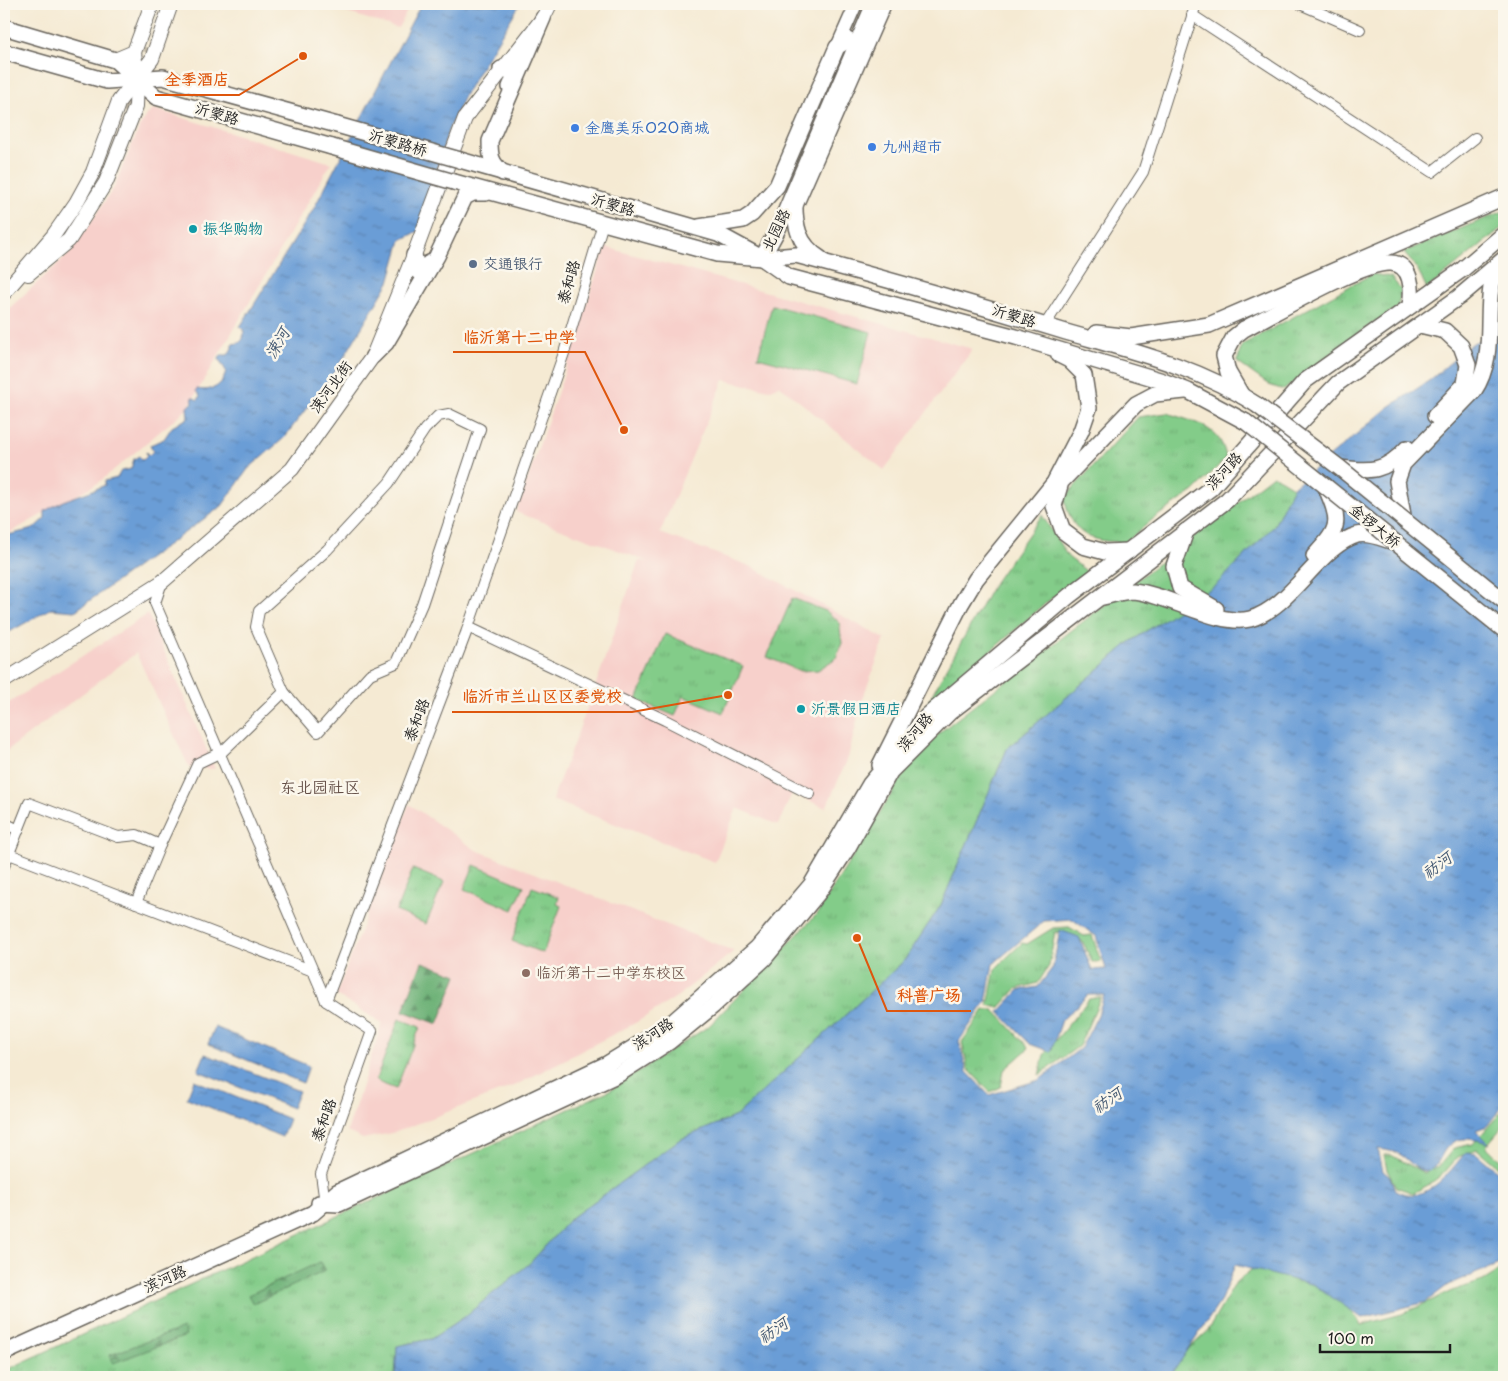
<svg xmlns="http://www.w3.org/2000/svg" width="1508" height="1381" font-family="'Playpen Sans','LXGW WenKai TC',sans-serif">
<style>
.built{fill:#f7d0cb}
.grass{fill:url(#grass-tufts);stroke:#507452}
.forest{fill:url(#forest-firs);stroke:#436648}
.garden{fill:#83cc89;stroke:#507452}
.water{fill:url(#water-ripples);stroke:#445c79;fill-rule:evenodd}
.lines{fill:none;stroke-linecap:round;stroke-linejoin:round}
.secondary-tunnel{stroke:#cac1ae;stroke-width:14;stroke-dasharray:14 7;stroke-linecap:butt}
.minor-casing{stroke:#68645c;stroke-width:12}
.tertiary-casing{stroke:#68645c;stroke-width:15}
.secondary-casing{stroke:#68645c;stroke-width:16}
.primary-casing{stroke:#68645c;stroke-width:18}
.minor{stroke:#fff;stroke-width:10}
.tertiary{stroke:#fff;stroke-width:12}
.secondary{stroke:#fff;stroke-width:14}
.primary{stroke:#fff;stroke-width:15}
.primary-bridge-casing{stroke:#68645c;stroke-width:18;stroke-linecap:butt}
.primary-bridge{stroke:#fff;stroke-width:15}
.shop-dot{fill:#3f7fe0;stroke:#fbf7ec;stroke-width:2}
.culture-dot{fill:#0f9aa8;stroke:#fbf7ec;stroke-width:2}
.service-dot{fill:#5c6f8a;stroke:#fbf7ec;stroke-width:2}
.education-dot{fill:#8d6e63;stroke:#fbf7ec;stroke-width:2}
.labels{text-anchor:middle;stroke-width:5;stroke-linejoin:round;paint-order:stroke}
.street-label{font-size:15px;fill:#1c1c1c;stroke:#fbf7ec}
.shop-label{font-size:15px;fill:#366cbe;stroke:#fbf7ec;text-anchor:start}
.culture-label{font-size:15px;fill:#0d838f;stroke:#fbf7ec;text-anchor:start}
.service-label{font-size:15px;fill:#4e5e75;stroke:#fbf7ec;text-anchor:start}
.education-label{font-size:15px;fill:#785e54;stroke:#fbf7ec;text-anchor:start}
.water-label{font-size:16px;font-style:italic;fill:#405670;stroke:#fbf7ec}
.neighbourhood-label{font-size:16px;fill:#644f47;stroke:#fbf7ec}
.leader{fill:none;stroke:#de560d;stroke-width:2}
.callout-dot{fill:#de560d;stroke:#fbf7ec;stroke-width:2}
.callout-label{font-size:16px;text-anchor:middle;font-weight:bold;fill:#de560d;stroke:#fbf7ec;stroke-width:5;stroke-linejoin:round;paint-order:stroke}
</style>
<defs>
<pattern id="grass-tufts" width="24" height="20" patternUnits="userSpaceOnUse" patternTransform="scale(1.25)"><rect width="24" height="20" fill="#83cc89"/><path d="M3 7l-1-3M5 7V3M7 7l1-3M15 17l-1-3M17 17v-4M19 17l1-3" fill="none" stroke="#71af76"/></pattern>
<pattern id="forest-firs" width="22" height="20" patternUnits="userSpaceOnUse" patternTransform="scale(1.25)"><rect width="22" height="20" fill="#6ab075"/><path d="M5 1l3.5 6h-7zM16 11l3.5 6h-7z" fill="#568e5f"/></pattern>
<pattern id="water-ripples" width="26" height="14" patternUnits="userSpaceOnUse" patternTransform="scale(1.25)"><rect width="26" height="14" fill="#6b9dd6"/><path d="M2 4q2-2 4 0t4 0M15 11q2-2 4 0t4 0" fill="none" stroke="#577fad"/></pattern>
</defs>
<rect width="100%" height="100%" fill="#fbf7ec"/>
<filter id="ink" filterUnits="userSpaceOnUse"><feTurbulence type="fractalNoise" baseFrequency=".02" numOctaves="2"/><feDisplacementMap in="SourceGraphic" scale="10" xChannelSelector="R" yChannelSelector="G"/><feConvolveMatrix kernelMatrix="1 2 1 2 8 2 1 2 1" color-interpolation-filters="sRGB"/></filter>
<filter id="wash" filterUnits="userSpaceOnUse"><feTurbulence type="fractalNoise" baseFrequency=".0096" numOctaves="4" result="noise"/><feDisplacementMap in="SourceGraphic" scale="20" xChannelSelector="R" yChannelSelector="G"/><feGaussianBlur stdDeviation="1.12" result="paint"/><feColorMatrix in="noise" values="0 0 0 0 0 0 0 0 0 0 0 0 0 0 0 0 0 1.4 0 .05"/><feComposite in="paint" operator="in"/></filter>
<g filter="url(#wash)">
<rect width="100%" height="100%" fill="#f5ead3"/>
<g class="built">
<polygon points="318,4 411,4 398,28"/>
<polygon points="154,109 331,163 187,409 98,483 4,536 4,313 71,252 113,189 139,128 147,115"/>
<polygon points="605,247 973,349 884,470 779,385 769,390 724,380 660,533 750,566 885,639 862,700 848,758 826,808 792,793 778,825 737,808 715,862 552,800 594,690 639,560 649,562 516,512 561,383"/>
<polygon points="148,614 215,769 189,767 136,653 4,753 4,706"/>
<polygon points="409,804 476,850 734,951 678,996 637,1022 514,1086 396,1132 363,1139 347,1132 382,1023 336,995"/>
</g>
<g class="grass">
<polygon points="1504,211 1504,226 1427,289 1417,268 1403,252"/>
<polygon points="1372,274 1391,277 1402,291 1397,308 1357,334 1284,390 1269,385 1237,362 1242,345"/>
<path d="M1167 413C1193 422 1222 426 1226 458L1194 491 1153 519 1126 542C1089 542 1073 536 1064 498L1138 417Z"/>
<polygon points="1273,475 1293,487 1274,526 1216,585 1130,642 1007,749 941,905 904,961 736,1116 679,1140 570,1219 530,1263 463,1318 431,1339 397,1346 395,1377 4,1377 4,1371 610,1090 709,1026 817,914 903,775 940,732"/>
<polygon points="1042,515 1068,557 1089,573 1052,598 924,709 993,585"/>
<polygon points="792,598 826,611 839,622 842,643 836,658 818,670 800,671 767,657"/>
<polygon points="665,634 743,666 723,713 683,696 675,716 637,700"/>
<polygon points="474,865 524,886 513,910 464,889"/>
<polygon points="413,869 444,882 426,924 396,911"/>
<polygon points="532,887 559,897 557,904 561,906 543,953 512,941"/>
<path d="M1069 927 1084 936 1092 935 1101 962H1092C1082 939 1082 934 1055 932L1049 966 1038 983 1016 989 999 1008 988 1005 995 969 1022 943 1027 944 1053 928Z"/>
<polygon points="1101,997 1079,1046 1039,1075 1044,1055 1089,999"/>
<polygon points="984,1010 994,1010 1029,1048 1004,1070 1001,1087 990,1092 968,1069 962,1042"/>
<polygon points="399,1019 420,1027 396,1089 380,1083 376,1079"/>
<polygon points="1504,1109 1504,1125 1486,1146 1504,1164 1504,1172 1477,1149 1458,1157 1444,1173 1430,1184 1413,1193 1396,1187 1387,1170 1384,1155 1391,1155 1424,1173 1439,1166 1454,1148 1473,1144"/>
<polygon points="1261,1262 1337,1290 1361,1325 1402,1314 1452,1291 1483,1281 1504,1268 1504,1377 1163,1377 1171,1365 1207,1332 1236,1282"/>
</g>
<g class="forest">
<polygon points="422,962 457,975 438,1024 403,1011"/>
<polygon points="320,1262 325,1271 253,1304 248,1295"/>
<polygon points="183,1328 186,1336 113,1363 110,1355"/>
</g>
<polygon class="garden" points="772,305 871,332 857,384 758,357"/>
<g class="water">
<path d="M421 4H520L464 96 448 131 419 231 401 240 389 282 340 364 284 438 248 469 222 506 75 611 50 609 4 635V536L33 529 45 518V511C67 497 84 495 105 485V481L117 478 121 471 131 469 134 459 139 456 143 460 147 456 146 452 149 455 153 451 150 445 164 439 172 427 188 418 187 407 193 403 192 397 198 400 200 396 196 391 197 389C212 392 223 386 226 371L219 359 221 355H228L232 348V344L239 343 243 339 244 330 240 327 313 210Z"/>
<path d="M1504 330V1104L1487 1126 1476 1130 1490 1144C1436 1124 1446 1169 1427 1171 1415 1172 1408 1157 1397 1153 1392 1151 1384 1150 1378 1149L1383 1171 1390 1177 1395 1190C1426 1207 1449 1172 1466 1152L1476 1153 1504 1177V1262L1448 1285 1426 1302 1362 1318 1314 1285 1235 1265 1220 1302 1170 1377H395L397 1346 431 1339 463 1318 530 1263 570 1219 679 1140 736 1116 904 961 941 905 1007 749 1130 642 1216 585 1274 526 1293 487 1389 407 1430 380 1473 343ZM1072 919 1096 936 1106 969 1092 970 1079 937 1060 930 1053 967 1038 987 1019 990 999 1012 1030 1044 1051 1052 1062 1020 1088 995H1104L1098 1015 1081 1048 1039 1080 989 1095 967 1072 959 1041 986 1002 993 964 1044 921Z"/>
<polygon points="215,1027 309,1066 303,1083 208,1044"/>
<polygon points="205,1054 299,1091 292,1108 198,1071"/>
<polygon points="194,1080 289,1119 282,1137 187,1098"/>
</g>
</g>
<g filter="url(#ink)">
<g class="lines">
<polyline class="secondary-tunnel" points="126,112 147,48"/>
<g class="minor-casing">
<g id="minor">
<polyline points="1300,4 1360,30"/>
<polyline points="1192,15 1432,172 1475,138"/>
<polyline points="1045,325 1143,172 1196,4"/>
<polygon points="449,414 480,429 422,604 396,663 370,674 318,732 284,692 256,627 259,611 327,550 389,483 425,429 438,416"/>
<polyline points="162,582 155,603 326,1001"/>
<polyline points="468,627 665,720 810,794"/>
<polyline points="220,754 284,692"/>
<polyline points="4,823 19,830"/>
<polyline points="4,852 313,971"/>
<polyline points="4,866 29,803 118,837 137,835 160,845"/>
<polyline points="136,903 160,845 198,763 219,753"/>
<polyline points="325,1203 321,1174 372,1031 326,1001 466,633 564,353 603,223"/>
</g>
</g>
<g class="tertiary-casing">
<g id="tertiary">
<polyline points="837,47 856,4"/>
<polyline points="795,209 885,4"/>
</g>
</g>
<g class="secondary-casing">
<g id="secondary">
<polyline points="115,60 134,52 152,4"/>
<polyline points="28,274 69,240 106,182 136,106 137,79 134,52"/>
<polyline points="4,293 53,236 76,203 93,172 119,101 152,59 171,4"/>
<polyline points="4,681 162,582 292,469 373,356 414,255 465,118 543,18 550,4"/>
</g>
</g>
<g class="primary-casing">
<g id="primary">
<polyline points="4,27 115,60 156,97 332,147"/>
<polyline points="4,52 107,81 163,77 337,125"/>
<path d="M501 69H510C515 76 513 80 510 87"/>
<polyline points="460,160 718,234 762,258 789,277 1016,337 1163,381 1188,391 1246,422"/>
<path d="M503 173C491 162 490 157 490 141L543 18"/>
<path d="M454 182 717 254 762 258 796 255C887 279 977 305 1066 332 1132 351 1199 367 1257 405"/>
<path d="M795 197C794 224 797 244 821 259"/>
<polyline points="699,227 743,220 752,214 777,186 837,47 848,40"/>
<polyline points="414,255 418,271 424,271 429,263"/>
<polyline points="762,258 778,229 874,4"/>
<polyline points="1420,325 1445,331 1461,346 1468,365 1465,384 1435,416"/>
<polyline points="1096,333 1131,337 1209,325 1504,197"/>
<polyline points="373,356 386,343 437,256 465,197 473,193 486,193"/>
<path d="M1242 396 1228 372 1224 356 1234 337 1244 329C1274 314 1362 261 1391 263 1412 264 1413 290 1410 306"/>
<path d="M1340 468C1371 472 1385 472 1407 448"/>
<path d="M1404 521 1397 481 1403 464 1474 391C1495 359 1486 323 1491 287 1493 280 1496 272 1499 265"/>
<polyline points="1186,531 1174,566 1180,588 1216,609"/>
<polyline points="1129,551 1105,552 1083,546 1063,531 1054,506 1061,482 1136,404 1155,394 1185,391"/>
<path d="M1314 556C1342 526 1340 522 1325 485"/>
<path d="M1103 597C1112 595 1123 591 1133 591 1168 594 1218 627 1250 619 1291 608 1319 546 1357 535 1369 532 1383 539 1394 542"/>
<polyline points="880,765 961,604 976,579 1054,483 1081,431 1089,408 1084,375 1069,360 1059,355"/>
<polyline points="319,1203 339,1204 619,1074 669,1042 713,1006 764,959 819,892 847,849 890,772 950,712 1227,500 1338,383 1459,297 1504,259"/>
<polyline points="4,1353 313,1213 337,1192 607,1064 667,1027 757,948 811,885 870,784 927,716 1069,596 1211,488 1305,381 1463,269 1504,234"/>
</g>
</g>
<use href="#minor" class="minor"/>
<use href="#tertiary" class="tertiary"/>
<use href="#secondary" class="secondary"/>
<use href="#primary" class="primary"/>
<g class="primary-bridge-casing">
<g id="primary-bridge">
<polyline points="337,125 460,160"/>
<polyline points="332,147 454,182"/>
<polyline points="1257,405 1340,468 1504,601"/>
<polyline points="1246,422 1504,630"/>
</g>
</g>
<use href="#primary-bridge" class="primary-bridge"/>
</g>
</g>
<g class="shop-dot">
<circle cx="575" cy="128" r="5"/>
<circle cx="872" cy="147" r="5"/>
</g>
<g class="culture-dot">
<circle cx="193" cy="229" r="5"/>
<circle cx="801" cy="709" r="5"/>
</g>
<circle class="service-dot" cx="473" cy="264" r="5"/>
<circle class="education-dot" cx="526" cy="973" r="5"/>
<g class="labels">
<g class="street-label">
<text transform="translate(217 114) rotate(16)" y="5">沂蒙路</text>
<text transform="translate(398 143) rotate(16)" y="5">沂蒙路桥</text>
<text transform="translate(613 205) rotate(16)" y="5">沂蒙路</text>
<text transform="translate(776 230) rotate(-64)" y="5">北园路</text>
<text transform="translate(569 282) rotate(-74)" y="5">泰和路</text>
<text transform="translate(1014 316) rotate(17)" y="5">沂蒙路</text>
<text transform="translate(331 387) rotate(-54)" y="5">涑河北街</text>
<text transform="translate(1224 471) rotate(-47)" y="5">滨河路</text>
<text transform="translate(1375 526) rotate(39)" y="5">金锣大桥</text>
<text transform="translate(417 720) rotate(-69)" y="5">泰和路</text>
<text transform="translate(915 732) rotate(-50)" y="5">滨河路</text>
<text transform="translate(653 1034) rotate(-33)" y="5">滨河路</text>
<text transform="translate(324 1120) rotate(-70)" y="5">泰和路</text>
<text transform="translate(165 1279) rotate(-24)" y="5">滨河路</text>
</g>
<g class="shop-label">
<text x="585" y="133">金鹰美乐O2O商城</text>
<text x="882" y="152">九州超市</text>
</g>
<g class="culture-label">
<text x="203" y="234">振华购物</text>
<text x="811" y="714">沂景假日酒店</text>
</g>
<g class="service-label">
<text x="483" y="269">交通银行</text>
</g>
<g class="education-label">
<text x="536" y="978">临沂第十二中学东校区</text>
</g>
<g class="water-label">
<text transform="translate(277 343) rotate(-60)" y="6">涑河</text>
<text transform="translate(1437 865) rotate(-37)" y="6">祊河</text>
<text transform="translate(1107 1100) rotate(-35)" y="6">祊河</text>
<text transform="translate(773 1330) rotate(-35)" y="6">祊河</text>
</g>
<g class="neighbourhood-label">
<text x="320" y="793">东北园社区</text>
</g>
</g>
<path class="leader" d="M303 56L239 95H155M624 430L585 352H453M728 695L632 712H452M857 938L887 1011H971"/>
<g class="callout-dot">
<circle cx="303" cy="56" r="5"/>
<circle cx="624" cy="430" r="5"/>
<circle cx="728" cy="695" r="5"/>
<circle cx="857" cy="938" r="5"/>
</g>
<g class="callout-label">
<text x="197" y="85">全季酒店</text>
<text x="519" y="343">临沂第十二中学</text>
<text x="542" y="702">临沂市兰山区区委党校</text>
<text x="929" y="1001">科普广场</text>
</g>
<rect width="1508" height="1381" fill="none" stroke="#fbf7ec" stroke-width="20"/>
<path d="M1320 1344v8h130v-8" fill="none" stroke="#1c1c1c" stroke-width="2.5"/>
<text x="1328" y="1344" font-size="15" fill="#1c1c1c" stroke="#fbf7ec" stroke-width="4" paint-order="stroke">100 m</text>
</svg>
